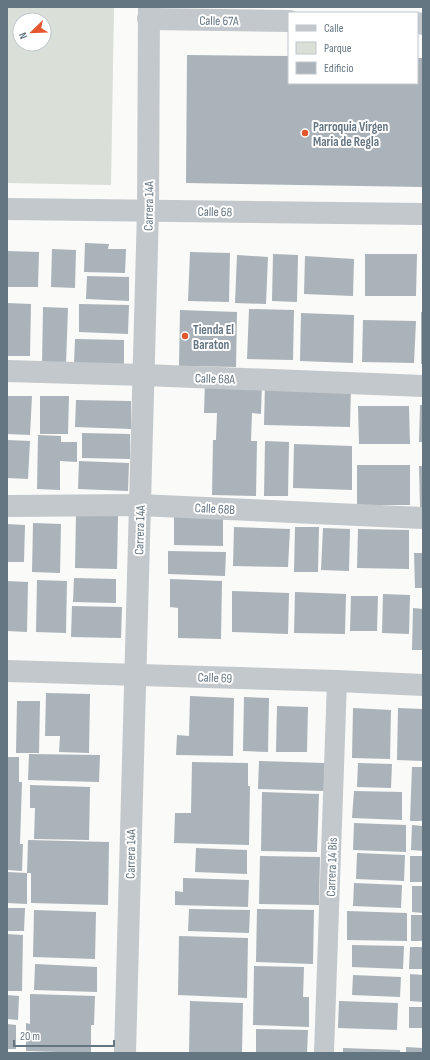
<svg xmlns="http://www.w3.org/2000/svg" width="430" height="1060" font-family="'Sofia Sans Condensed',sans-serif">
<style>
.green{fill:#dadfd7;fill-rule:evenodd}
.building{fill:#aab3b9}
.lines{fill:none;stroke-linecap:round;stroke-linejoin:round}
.service{stroke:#c3c8cc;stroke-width:20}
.minor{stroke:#c3c8cc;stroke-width:22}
.poi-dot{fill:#e4572e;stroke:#fff;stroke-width:1.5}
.labels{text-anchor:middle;stroke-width:4;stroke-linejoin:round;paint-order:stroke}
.street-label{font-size:13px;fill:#657683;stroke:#fff}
.poi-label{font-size:13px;font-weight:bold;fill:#657683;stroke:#fff;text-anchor:start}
</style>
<rect width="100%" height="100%" fill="#fafaf8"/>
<path class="green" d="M7 7H114L111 185 7 183ZM20 20H44V44H20Z"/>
<g class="building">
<polygon points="187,55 289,56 289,83 417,83 417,58 423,58 423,187 186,183"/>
<polygon points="85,243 109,244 108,249 126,249 125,273 84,272"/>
<polygon points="52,249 76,250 75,288 51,287"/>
<polygon points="7,251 39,252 38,287 7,287"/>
<polygon points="190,252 230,253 229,302 188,301"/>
<polygon points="273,254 298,255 297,302 272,301"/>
<polygon points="365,254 417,254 416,296 365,296"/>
<polygon points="237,255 268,257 266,304 235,303"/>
<polygon points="305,256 354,259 353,296 304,294"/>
<polygon points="87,276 129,277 129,301 86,299"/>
<polygon points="7,303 31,304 30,356 7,356"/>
<polygon points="79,304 129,305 128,334 79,332"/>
<polygon points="43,307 68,308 66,364 42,364"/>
<polygon points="249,309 294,310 293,360 247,359"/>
<polygon points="180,310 237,312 236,367 179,366"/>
<rect x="421" y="312" width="2" height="52"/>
<polygon points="301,313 354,315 353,363 300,361"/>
<polygon points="363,320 416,321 414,363 362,362"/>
<polygon points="75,339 124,340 124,365 74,364"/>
<polygon points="205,381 262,383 261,414 252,413 251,441 257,441 256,496 212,495 213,440 216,440 217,413 204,413"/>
<polygon points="265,383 351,386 350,427 264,425"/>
<polygon points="7,396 32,396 30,435 7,434"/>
<polygon points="40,396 69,396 68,434 40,434"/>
<polygon points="76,400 131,401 131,429 75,427"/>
<polygon points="420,405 423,405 423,442 419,442"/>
<polygon points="358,406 409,406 410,444 359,444"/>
<polygon points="82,433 130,434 130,459 82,458"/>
<polygon points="38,435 61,436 61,442 77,442 77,462 60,461 60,490 37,489"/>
<polygon points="7,440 30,441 28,479 7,478"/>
<polygon points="265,441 289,442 288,496 264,496"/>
<polygon points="294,444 352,446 352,490 293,488"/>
<polygon points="79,461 129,463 128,491 78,489"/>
<rect x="357" y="465" width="53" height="40"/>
<polygon points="419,466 423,466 423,507 420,507"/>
<polygon points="76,514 118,515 117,569 75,568"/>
<polygon points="174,515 223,517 223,546 174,545"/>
<polygon points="33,523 61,524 60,573 32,572"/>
<polygon points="7,524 25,525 24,562 7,562"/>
<polygon points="234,527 290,529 288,567 233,566"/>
<polygon points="295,527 319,527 318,572 294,572"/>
<polygon points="323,528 350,529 349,571 321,570"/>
<polygon points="358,529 409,530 409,569 357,568"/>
<polygon points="168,551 226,552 225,576 168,574"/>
<polygon points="414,553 423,553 423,588 415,588"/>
<polygon points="74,578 116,579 116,603 73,602"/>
<polygon points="170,579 222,581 221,639 178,638 178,608 170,607"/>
<polygon points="37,580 67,581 66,633 36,632"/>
<polygon points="7,581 28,582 27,632 7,631"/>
<polygon points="232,591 289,593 288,634 232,632"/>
<polygon points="295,592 346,594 345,634 294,633"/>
<polygon points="383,594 410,595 409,634 382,633"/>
<polygon points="351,596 378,596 377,631 350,631"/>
<polygon points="72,606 122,607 121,638 71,637"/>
<polygon points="413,608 423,609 423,650 412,650"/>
<polygon points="46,693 90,694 89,753 59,752 60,736 45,736"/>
<polygon points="190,696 234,698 233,756 176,755 177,735 189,736"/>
<polygon points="244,697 269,698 268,752 243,751"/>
<polygon points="17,701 40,701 39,753 16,753"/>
<polygon points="277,706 308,707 307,752 276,752"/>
<polygon points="353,708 391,710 390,759 352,758"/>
<polygon points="398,708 423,709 423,761 397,760"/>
<polygon points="29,754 100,755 99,782 28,780"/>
<polygon points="7,757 19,757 19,782 22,782 20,844 23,844 22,871 7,870"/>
<polygon points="259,761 325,763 324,791 258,789"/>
<polygon points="192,762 248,763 248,786 250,786 249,845 174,843 175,813 191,813"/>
<polygon points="358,763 392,764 391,788 357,787"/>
<polygon points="412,767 423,767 423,821 410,821"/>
<polygon points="30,785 90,787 89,840 34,839 35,808 30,808"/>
<polygon points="354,791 402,792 402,820 352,818"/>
<polygon points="262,792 319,794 317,852 261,851"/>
<polygon points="354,823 406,825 406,852 353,850"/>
<polygon points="412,825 423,826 423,851 411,850"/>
<polygon points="28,840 109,842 108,905 31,903 31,873 27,873"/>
<polygon points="196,848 247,850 247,874 195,872"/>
<polygon points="357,853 405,855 404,881 356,879"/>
<polygon points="260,856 320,857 319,905 259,904"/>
<rect x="410" y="856" width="13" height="26"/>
<polygon points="7,872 27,873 27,904 7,903"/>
<polygon points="183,878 249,880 248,907 175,905 175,891 183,892"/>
<polygon points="354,883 402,885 401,908 353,906"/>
<polygon points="412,886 423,886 423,913 412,912"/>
<polygon points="7,908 25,908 24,931 7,931"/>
<polygon points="189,909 250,910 249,933 188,931"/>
<polygon points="257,909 314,910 313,964 256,962"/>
<polygon points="34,910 96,912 95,959 33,957"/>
<polygon points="347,911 407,913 407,941 347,940"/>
<rect x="411" y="915" width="12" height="26"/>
<polygon points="7,934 23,935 22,991 7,991"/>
<polygon points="179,936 248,938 247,998 178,995"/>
<polygon points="352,945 404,946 403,969 352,967"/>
<polygon points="410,947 423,947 423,969 409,969"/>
<polygon points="35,964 97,967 97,992 34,990"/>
<polygon points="254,966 304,967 303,997 309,997 309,1027 253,1025"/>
<polygon points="410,974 423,975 423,1002 410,1001"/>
<polygon points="353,975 401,977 400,997 352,995"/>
<polygon points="30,994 95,996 94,1025 91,1025 91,1053 26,1051 26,1023 30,1024"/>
<polygon points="7,995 19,996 18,1020 7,1019"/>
<polygon points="190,1001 243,1003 242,1053 189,1052"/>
<polygon points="339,1001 398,1003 397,1030 338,1028"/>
<rect x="409" y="1007" width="14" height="21"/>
<polygon points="7,1024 16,1025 16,1049 7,1049"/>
<polygon points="256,1029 308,1030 307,1053 256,1053"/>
<polygon points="406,1047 423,1048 423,1053 406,1053"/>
<polygon points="343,1048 400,1050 400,1053 343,1053"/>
</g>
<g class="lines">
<polyline class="service" points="324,1053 337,681"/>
<g class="minor">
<polyline points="148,19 289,21"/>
<polyline points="417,23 423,24"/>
<polyline points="7,209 423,214"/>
<polyline points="7,371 144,375 423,386"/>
<polyline points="7,506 139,505 423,518"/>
<polyline points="7,671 337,681 423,685"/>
<polyline points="125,1053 148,210 149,7"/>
</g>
</g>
<g class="poi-dot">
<circle cx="305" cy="133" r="4"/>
<circle cx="185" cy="336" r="4"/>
</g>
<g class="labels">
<g class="street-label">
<text transform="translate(219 20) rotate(1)" y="5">Calle 67A</text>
<text transform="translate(148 206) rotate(-89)" y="5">Carrera 14A</text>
<text transform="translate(215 211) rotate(1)" y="5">Calle 68</text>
<text transform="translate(215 378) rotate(2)" y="5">Calle 68A</text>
<text transform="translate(215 508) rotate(3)" y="5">Calle 68B</text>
<text transform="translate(139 530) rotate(-88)" y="5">Carrera 14A</text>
<text transform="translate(215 677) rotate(2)" y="5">Calle 69</text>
<text transform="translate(130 854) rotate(-89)" y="5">Carrera 14A</text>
<text transform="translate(331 867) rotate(-88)" y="5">Carrera 14 Bis</text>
</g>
<g class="poi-label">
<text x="313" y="131">Parroquia Virgen<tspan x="313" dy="15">Maria de Regla</tspan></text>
<text x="193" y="334">Tienda El<tspan x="193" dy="15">Baraton</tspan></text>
</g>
</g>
<rect width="430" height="1060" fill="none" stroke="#657683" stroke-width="16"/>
<rect x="288" y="12" width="130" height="72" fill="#ffffff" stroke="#c1c8cd"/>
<rect x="296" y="25" width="20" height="6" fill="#c3c8cc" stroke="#c1c8cd"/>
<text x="324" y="32" font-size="12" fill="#657683">Calle</text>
<rect x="296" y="42" width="20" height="12" fill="#dadfd7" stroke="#c1c8cd"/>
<text x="324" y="52" font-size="12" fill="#657683">Parque</text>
<rect x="296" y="62" width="20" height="12" fill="#aab3b9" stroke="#c1c8cd"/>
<text x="324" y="72" font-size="12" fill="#657683">Edificio</text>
<g transform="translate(32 32) rotate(247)"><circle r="19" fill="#ffffff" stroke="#c1c8cd"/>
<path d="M0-3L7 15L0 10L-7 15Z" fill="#e4572e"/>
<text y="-6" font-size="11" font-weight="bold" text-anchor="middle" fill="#657683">N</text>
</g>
<path d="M14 1040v6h100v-6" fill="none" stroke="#657683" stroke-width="2"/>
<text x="20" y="1040" font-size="12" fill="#657683" stroke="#ffffff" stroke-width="3" paint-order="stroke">20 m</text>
</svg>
